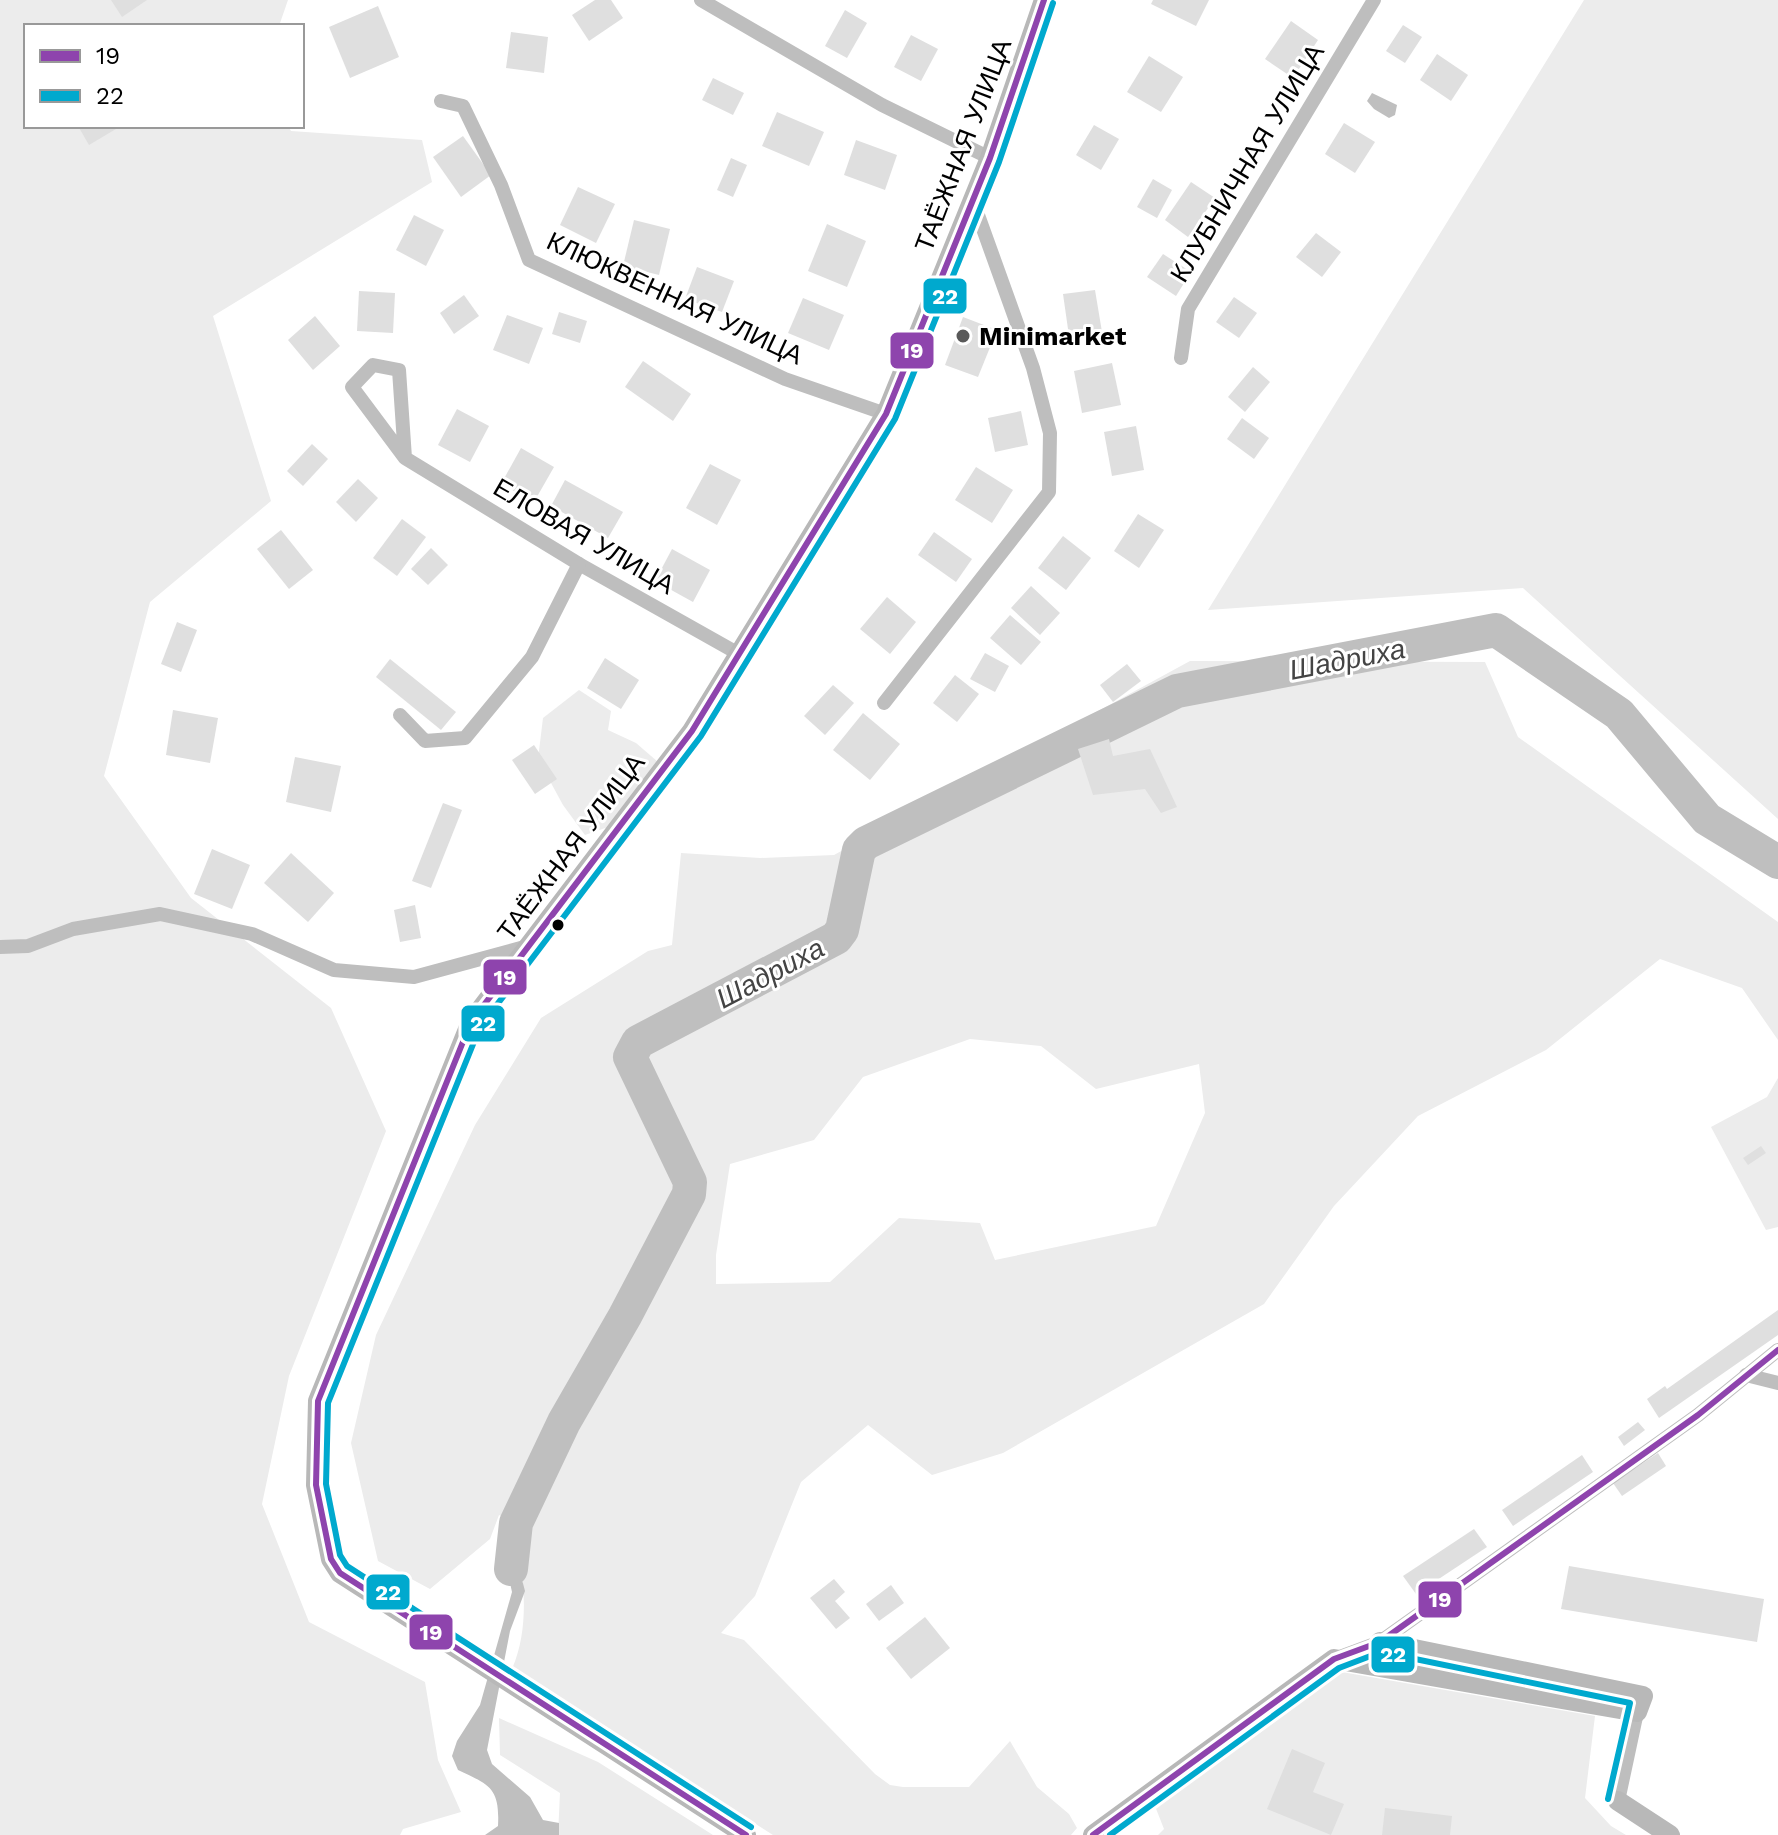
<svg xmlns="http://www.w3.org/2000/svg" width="1778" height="1835" font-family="'Work Sans',sans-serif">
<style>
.green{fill:#ececec;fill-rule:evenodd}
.water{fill:#bfbfbf}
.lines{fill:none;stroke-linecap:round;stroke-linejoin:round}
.river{stroke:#bfbfbf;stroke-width:34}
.building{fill:#dfdfdf}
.street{stroke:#bebebe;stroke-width:14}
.secondary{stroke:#b8b8b8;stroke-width:20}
.bus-1-casing{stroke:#fff;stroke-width:12}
.bus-2-casing{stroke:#fff;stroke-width:12}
.bus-1{stroke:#8e44ad;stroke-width:6}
.bus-2{stroke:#00a9ce;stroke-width:6}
.poi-dot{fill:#595959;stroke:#fff;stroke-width:3}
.bus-dot{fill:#000;stroke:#fff;stroke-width:3}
.labels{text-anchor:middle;stroke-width:6;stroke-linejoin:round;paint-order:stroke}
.street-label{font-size:26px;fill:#000;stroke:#fff}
.poi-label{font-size:26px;font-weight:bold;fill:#000;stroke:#fff;text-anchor:start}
.water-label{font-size:28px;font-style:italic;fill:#444;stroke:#fff}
.line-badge{stroke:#fff;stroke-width:3}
.badge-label{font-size:22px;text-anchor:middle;font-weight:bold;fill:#fff}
</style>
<rect width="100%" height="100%" fill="#fff"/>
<g class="green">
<polygon points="0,0 288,0 279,26 26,26 26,126 288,126 291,131 422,140 432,182 213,316 271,501 150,602 104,776 191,898 331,1008 386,1131 289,1376 262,1504 309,1622 425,1682 438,1760 461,1812 403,1829 400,1835 0,1835"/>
<polygon points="1584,0 1778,0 1778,819 1523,588 1208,610"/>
<path d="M1190 661 1485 662 1518 737 1778 922V1040L1742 988 1660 959 1546 1050 1418 1116 1334 1206 1264 1304 1003 1453 932 1475 868 1425 801 1482 755 1596 721 1633 744 1640 875 1774 890 1785 903 1787H969L1010 1741 1037 1787 1069 1814 1077 1828 1071 1835H773L512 1669C532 1623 522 1572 516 1523L499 1515 490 1539 430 1589 378 1561 351 1443 376 1335 475 1125 541 1018 648 951 672 945 681 853 760 858 834 855ZM970 1039 1041 1046 1096 1089 1199 1064 1205 1113 1156 1226 995 1260 980 1223 899 1218 830 1282 716 1284V1255L730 1164 814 1140 863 1077Z"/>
<polygon points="579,690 611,711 608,730 636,743 658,762 611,826 585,835 563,805 538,759 543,718"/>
<polygon points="1778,1078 1778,1227 1766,1230 1711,1127 1767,1097"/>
<polygon points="1336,1671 1595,1716 1585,1798 1611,1826 1626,1835 1158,1835 1164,1829 1153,1801"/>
<polygon points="499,1718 598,1762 713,1835 558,1835 560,1793 500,1755"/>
</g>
<g class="water">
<polygon points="1372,93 1397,105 1395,115 1389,118 1374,109 1367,101"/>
<path d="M516 1523 520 1572 525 1591 510 1631 487 1750 492 1764 530 1797 543 1820 559 1823V1835H485L498 1826C500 1788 490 1785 458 1770L452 1756 457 1741 480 1705 512 1592 505 1560Z"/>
</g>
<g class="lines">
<polyline class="river" points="511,1569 516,1523 564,1422 625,1316 689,1194 690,1182 630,1057 638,1042 836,938 842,930 859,850 866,843 1177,691 1496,630 1619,714 1707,819 1778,862"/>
</g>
<g class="building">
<polygon points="111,0 147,0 122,17"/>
<polygon points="595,0 611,0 623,18 589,41 572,15"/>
<polygon points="1153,0 1209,0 1196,26 1151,4"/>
<polygon points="378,6 399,57 350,78 329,27"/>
<polygon points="845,10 867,23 847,58 825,46"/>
<polygon points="1291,21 1318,40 1293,78 1265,59"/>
<polygon points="1403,25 1422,37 1405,63 1386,51"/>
<polygon points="511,32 548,37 544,73 506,68"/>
<polygon points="911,35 938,49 921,81 894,67"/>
<polygon points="1437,54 1468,75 1451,101 1420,80"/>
<polygon points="1149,56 1183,77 1161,112 1127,92"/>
<polygon points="713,78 744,93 733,115 702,100"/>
<polygon points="777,112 824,132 809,166 762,146"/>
<polygon points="1344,123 1375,142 1355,173 1325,154"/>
<polygon points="1094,125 1119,139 1101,170 1076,155"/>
<polygon points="78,126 121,126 89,145"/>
<polygon points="463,136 491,175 461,197 433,157"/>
<polygon points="856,140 897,155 885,190 844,175"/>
<polygon points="731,158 747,165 733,197 717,190"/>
<polygon points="1153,179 1172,190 1157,218 1137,207"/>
<polygon points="1191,182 1215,198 1188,237 1165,220"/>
<polygon points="578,187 615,204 596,243 560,225"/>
<polygon points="414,215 444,230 426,266 396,250"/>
<polygon points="634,220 670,229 659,275 623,266"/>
<polygon points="827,224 866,241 847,287 808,271"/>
<polygon points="1316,233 1341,252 1322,277 1296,257"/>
<polygon points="1163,254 1191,272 1176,296 1147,277"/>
<polygon points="697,267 734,281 722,312 685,299"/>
<polygon points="1095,290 1102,332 1069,336 1063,294"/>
<polygon points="359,291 395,293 393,333 357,331"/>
<polygon points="464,295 479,316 454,334 440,313"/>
<polygon points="1234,297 1257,313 1239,338 1216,322"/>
<polygon points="803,298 844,315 829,350 788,333"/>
<polygon points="559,312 587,321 580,343 552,334"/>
<polygon points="507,315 543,328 529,364 493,350"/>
<polygon points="315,316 340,346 313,370 288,340"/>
<polygon points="963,317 997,330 978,377 945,365"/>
<polygon points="643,361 691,394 673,421 625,387"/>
<polygon points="1112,363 1121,405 1082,413 1074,371"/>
<polygon points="1253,367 1270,382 1245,412 1228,397"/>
<polygon points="457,409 489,426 470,462 438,445"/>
<polygon points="1021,411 1028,445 995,452 988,418"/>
<polygon points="1242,418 1269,438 1254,459 1227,439"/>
<polygon points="1136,426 1144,470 1112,476 1104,432"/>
<polygon points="312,444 328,459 303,486 287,471"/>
<polygon points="521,448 554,467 534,502 501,484"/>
<polygon points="710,464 741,480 717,525 686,508"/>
<polygon points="976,467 1013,490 992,523 955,500"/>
<polygon points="358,479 378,498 356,522 336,502"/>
<polygon points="565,480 623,512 608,538 551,506"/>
<polygon points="1138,514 1164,530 1139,568 1114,551"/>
<polygon points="402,519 426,537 397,576 373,558"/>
<polygon points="281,530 313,570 289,589 257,549"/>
<polygon points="934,532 972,559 956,582 918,555"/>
<polygon points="1063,536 1091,558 1066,590 1038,568"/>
<polygon points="431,548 448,565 428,585 411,569"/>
<polygon points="672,549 710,570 693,602 655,581"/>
<polygon points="1031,586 1060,613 1040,635 1011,608"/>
<polygon points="887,597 916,622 890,654 860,629"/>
<polygon points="1010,615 1041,642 1021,665 990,638"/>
<polygon points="177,622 197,630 181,672 161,664"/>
<polygon points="985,653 1009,666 995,692 970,679"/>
<polygon points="605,658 639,680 621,709 587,688"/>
<polygon points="390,659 456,712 441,730 376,677"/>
<polygon points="1127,664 1141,681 1113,702 1100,685"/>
<polygon points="955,675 979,694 957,722 933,703"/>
<polygon points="833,685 854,703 825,735 804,716"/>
<polygon points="173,710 218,718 210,763 166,755"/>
<polygon points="863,713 900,744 870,780 833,750"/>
<polygon points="1109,739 1113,756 1150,749 1177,807 1161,813 1145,789 1093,795 1078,749"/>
<polygon points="534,745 557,779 535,794 512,760"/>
<polygon points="295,757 341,766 331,812 286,802"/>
<polygon points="443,803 462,810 431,888 412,881"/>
<polygon points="212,849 250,865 232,909 194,894"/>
<polygon points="291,853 334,893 308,922 264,883"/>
<polygon points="415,905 421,938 400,942 394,910"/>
<polygon points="1761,1146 1766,1153 1748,1165 1743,1158"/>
<polygon points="1778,1310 1778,1335 1659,1418 1647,1399 1665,1386 1667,1389"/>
<polygon points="1638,1422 1645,1430 1624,1446 1618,1437"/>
<polygon points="1658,1453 1666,1466 1622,1496 1613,1483"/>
<polygon points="1582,1455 1593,1472 1513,1526 1502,1510"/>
<polygon points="1474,1529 1487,1547 1416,1594 1403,1576"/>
<polygon points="1569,1566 1764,1599 1757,1642 1561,1609"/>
<polygon points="834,1579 845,1592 835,1601 850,1618 836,1629 810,1598"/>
<polygon points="891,1585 904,1603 879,1621 866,1604"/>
<polygon points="925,1617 950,1648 911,1679 886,1648"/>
<polygon points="1292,1749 1325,1763 1313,1792 1344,1804 1331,1835 1267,1809"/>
<polygon points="1385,1808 1452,1816 1450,1835 1382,1835"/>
</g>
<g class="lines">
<g class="street">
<polyline points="701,0 882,105 990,158"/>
<polyline points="441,101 463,106 501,185 529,260 785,379 886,414"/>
<polyline points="1181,358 1188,309 1374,0"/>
<polyline points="405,458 352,387 373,365 399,370 405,458 579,564 739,654"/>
<polyline points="884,703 1049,492 1050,433 1033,368 973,201"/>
<polyline points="400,715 425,741 465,738 532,657 579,564"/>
<polyline points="0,947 28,946 73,929 160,914 252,934 334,970 414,977 528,946"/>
<polyline points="1746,1375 1778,1383"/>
<polyline points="1337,1658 1380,1642 1698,1415 1778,1350"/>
<polyline points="1618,1801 1637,1712"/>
</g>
<g class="secondary">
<polyline points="1618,1801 1670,1835"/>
<polyline points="746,1835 340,1573 331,1559 316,1485 318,1401 471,1022 692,731 886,414 990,158 1044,0"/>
<polyline points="1093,1835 1334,1659 1637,1712 1643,1696 1380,1642"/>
</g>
<g class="bus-1-casing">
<g id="bus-1">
<polyline points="746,1835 340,1573 331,1559 316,1485 318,1401 471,1022 692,731 886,414 990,158 1044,0"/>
<polyline points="1093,1835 1334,1659 1380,1642 1698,1415 1778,1350"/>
</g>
</g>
<g class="bus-2-casing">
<g id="bus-2">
<polyline points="751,1827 347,1566 340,1555 326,1484 328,1403 480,1027 701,736 895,419 999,162 1053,3"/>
<polyline points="1110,1835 1339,1668 1381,1652 1630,1703 1608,1799"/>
</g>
</g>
<use href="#bus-1" class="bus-1"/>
<use href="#bus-2" class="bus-2"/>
</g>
<circle class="poi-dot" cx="963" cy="336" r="8"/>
<circle class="bus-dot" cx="558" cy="925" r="7"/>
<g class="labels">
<g class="street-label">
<text transform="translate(963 145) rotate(-69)" y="9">ТАЁЖНАЯ УЛИЦА</text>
<text transform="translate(1247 163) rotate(-59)" y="9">КЛУБНИЧНАЯ УЛИЦА</text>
<text transform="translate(675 298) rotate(25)" y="9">КЛЮКВЕННАЯ УЛИЦА</text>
<text transform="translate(584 536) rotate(30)" y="9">ЕЛОВАЯ УЛИЦА</text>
<text transform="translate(571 847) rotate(-53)" y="9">ТАЁЖНАЯ УЛИЦА</text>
</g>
<g class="poi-label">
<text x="979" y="345">Minimarket</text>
</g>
<g class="water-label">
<text transform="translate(1347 659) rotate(-11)" y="10">Шадриха</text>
<text transform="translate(770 973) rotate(-28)" y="10">Шадриха</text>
</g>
</g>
<g class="line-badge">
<rect x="922" y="277" width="46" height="38" rx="8" fill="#00a9ce"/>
<rect x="889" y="331" width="46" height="39" rx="8" fill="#8e44ad"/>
<rect x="482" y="958" width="46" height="38" rx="8" fill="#8e44ad"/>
<rect x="460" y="1004" width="46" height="39" rx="8" fill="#00a9ce"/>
<rect x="365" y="1573" width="46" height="38" rx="8" fill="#00a9ce"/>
<rect x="1417" y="1580" width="46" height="39" rx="8" fill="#8e44ad"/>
<rect x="408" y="1613" width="46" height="38" rx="8" fill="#8e44ad"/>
<rect x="1370" y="1635" width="46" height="39" rx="8" fill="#00a9ce"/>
</g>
<g class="badge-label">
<text x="945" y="304">22</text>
<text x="912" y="358">19</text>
<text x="505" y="985">19</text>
<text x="483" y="1031">22</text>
<text x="388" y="1600">22</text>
<text x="1440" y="1607">19</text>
<text x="431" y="1640">19</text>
<text x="1393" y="1662">22</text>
</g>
<rect x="24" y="24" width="280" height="104" fill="#ffffff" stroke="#999999" stroke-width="2"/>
<rect x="40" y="50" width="40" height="12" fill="#8e44ad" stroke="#999999" stroke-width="2"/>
<text x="96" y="64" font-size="24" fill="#000000">19</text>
<rect x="40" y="90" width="40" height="12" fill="#00a9ce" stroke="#999999" stroke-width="2"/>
<text x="96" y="104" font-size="24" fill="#000000">22</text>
</svg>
